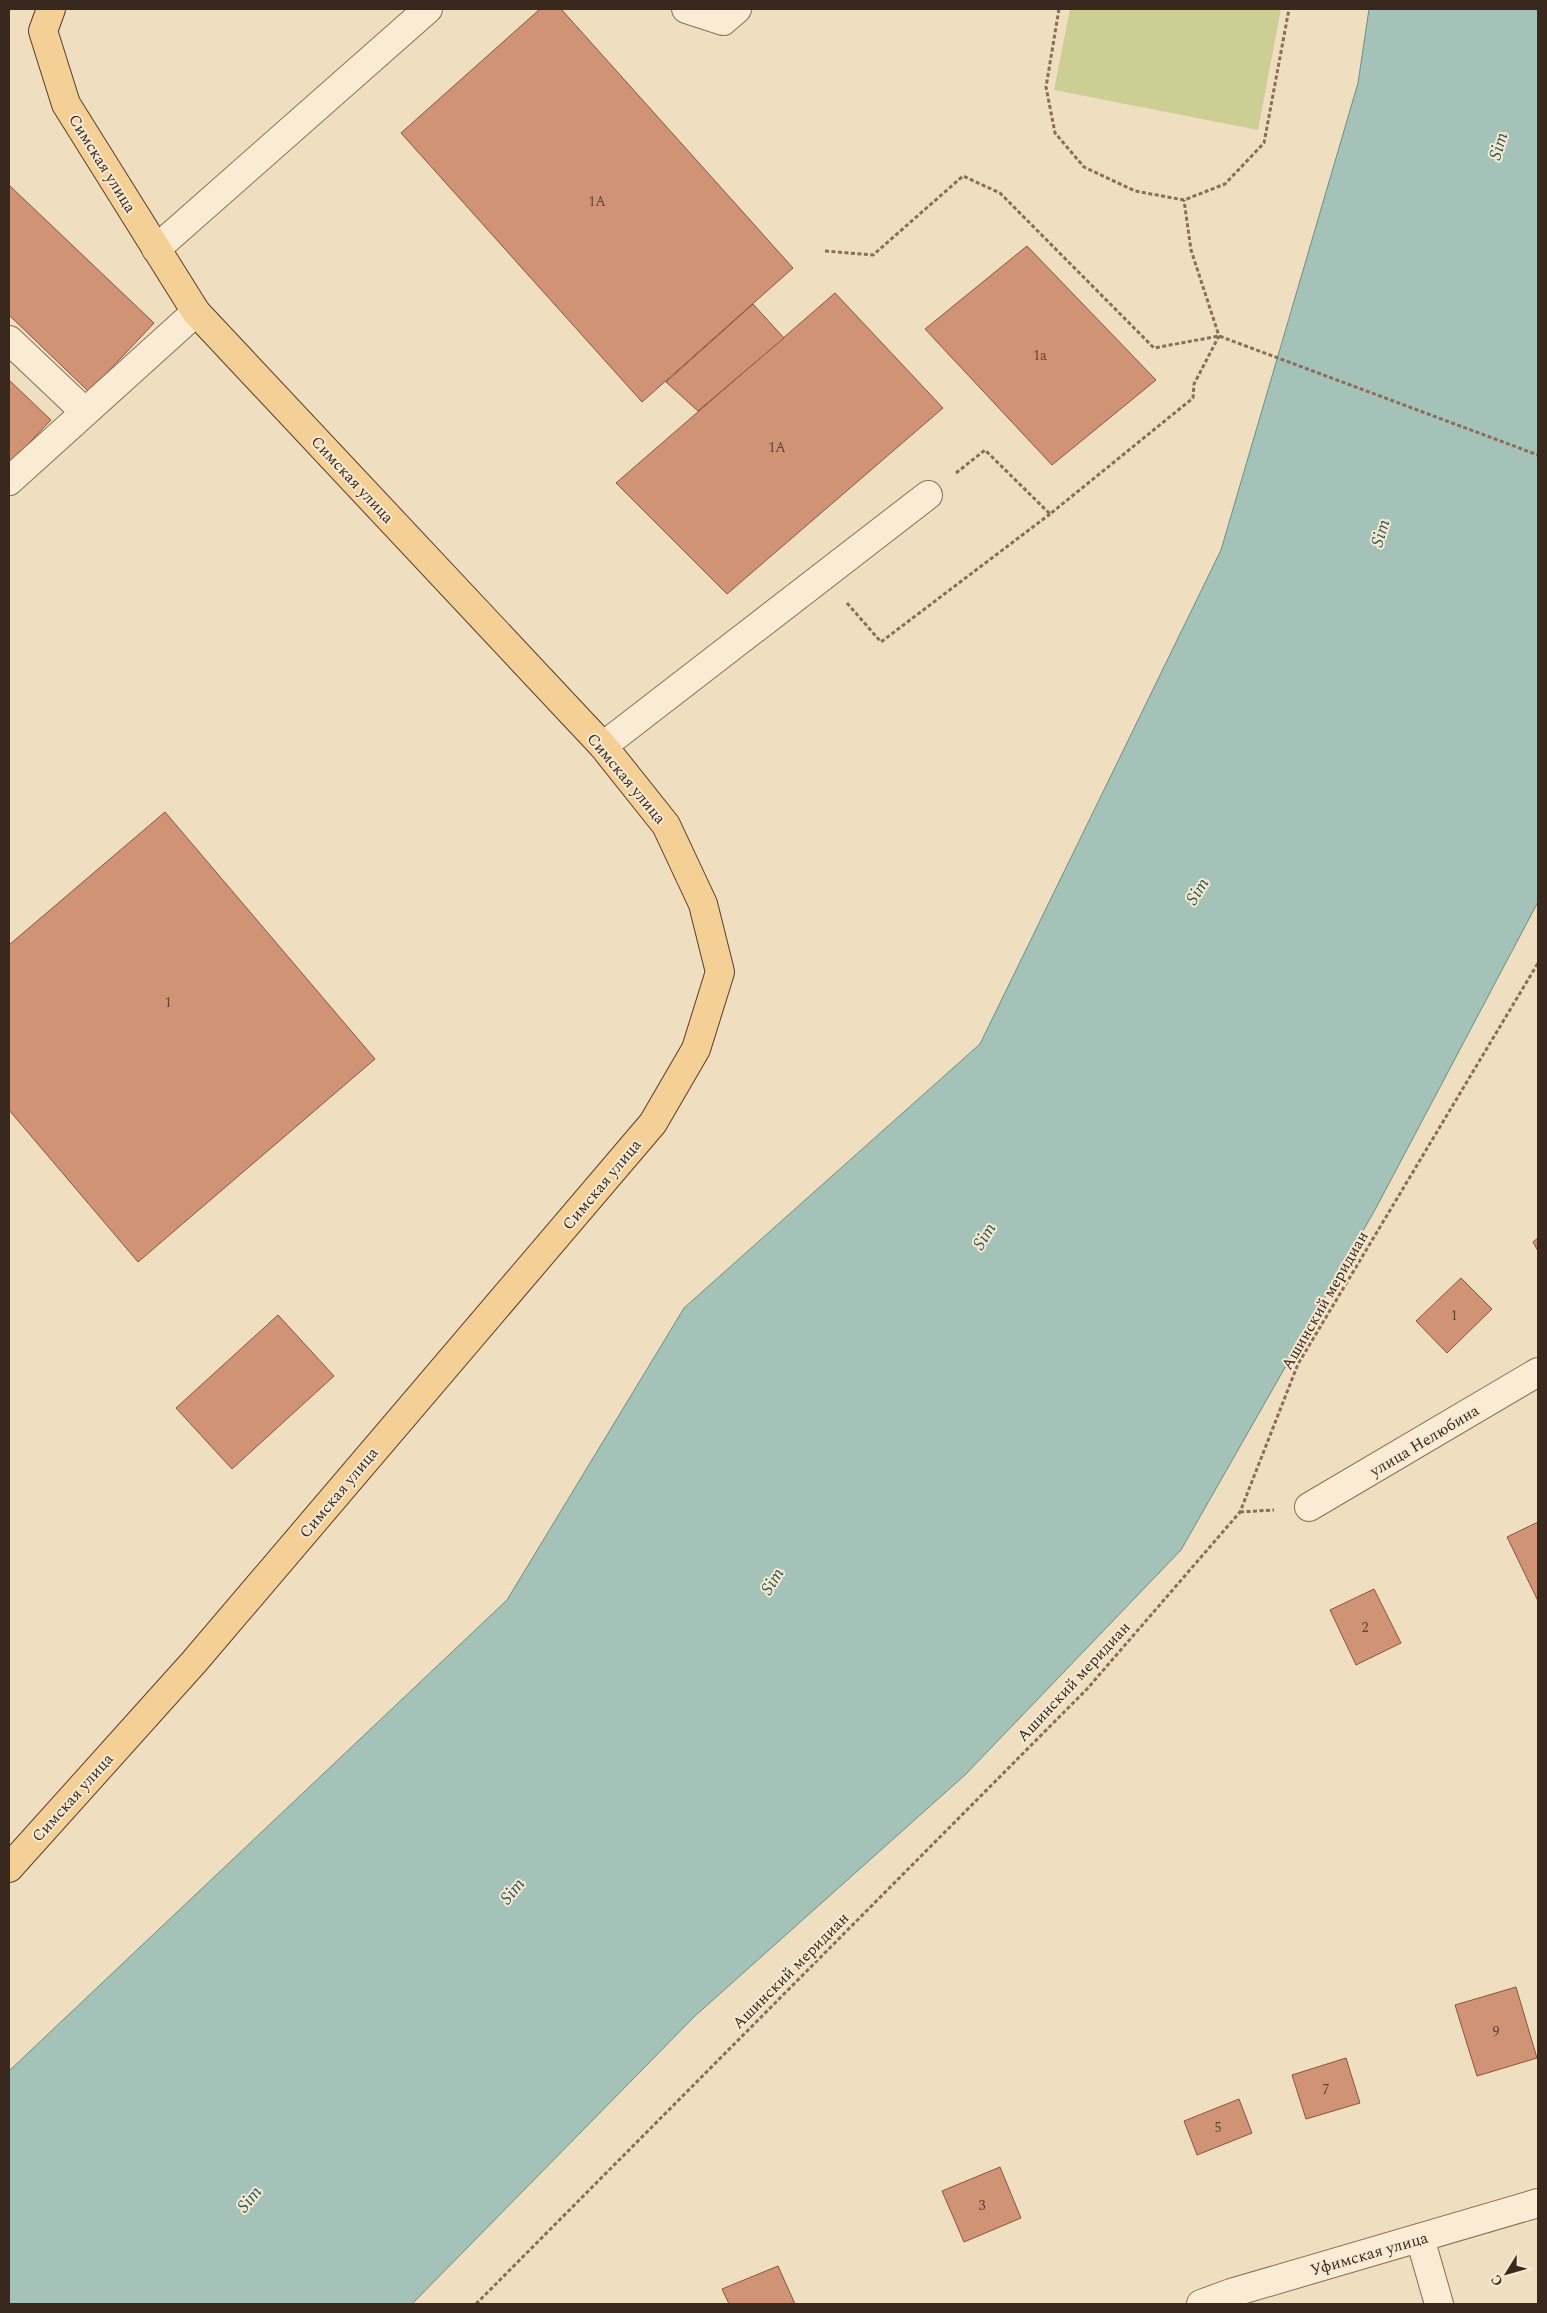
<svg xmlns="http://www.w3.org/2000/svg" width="1547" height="2313" font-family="Spectral,serif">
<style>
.green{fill:#ccce94}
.water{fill:#a4c2b7;stroke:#6a9084}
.building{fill:#d09375;stroke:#8a553c}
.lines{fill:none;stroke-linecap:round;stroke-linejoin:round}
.minor-casing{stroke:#8a6e57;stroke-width:30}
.major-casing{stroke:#573d2c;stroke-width:30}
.path{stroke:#8a6e57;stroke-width:3;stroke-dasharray:4 2.5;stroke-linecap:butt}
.minor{stroke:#faecd4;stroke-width:28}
.major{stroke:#f5d096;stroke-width:28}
.labels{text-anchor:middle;stroke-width:4;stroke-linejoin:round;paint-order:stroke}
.number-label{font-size:14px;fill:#5f4333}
.street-label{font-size:16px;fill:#39281d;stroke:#f7e9d1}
.water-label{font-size:18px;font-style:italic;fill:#2b5953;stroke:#f7e9d1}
</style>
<rect width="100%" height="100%" fill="#f0dec1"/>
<polygon class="green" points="1070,9 1281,9 1258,130 1054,90"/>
<polygon class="water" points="1369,9 1538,9 1538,902 1376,1208 1181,1550 965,1775 695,2016 412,2304 9,2304 9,2071 507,1600 684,1308 980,1044 1221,550 1358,83"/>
<g class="building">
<polygon points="540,9 561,9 793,268 642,402 401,133"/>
<polygon points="9,185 154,323 89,392 9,315"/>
<polygon points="1027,246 1156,380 1052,465 925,329"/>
<polygon points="835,293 943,408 727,594 616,483"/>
<polygon points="753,304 784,338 698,411 666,382"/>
<polygon points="9,380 51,420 9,464"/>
<polygon points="165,812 375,1059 138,1262 9,1110 9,945"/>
<polygon points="1538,1238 1538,1251 1533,1242"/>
<polygon points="1461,1278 1492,1309 1447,1353 1416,1321"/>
<polygon points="278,1315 334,1376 232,1469 176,1408"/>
<polygon points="1538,1522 1538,1601 1507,1537"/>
<polygon points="1374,1589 1401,1643 1356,1665 1330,1610"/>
<polygon points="1516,1987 1537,2058 1477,2076 1455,2005"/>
<polygon points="1346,2058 1360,2103 1306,2119 1292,2075"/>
<polygon points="1239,2099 1252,2133 1197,2155 1184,2121"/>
<polygon points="1000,2167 1021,2218 964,2242 942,2191"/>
<polygon points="778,2266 795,2304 729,2304 722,2289"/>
</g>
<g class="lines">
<g class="minor-casing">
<g id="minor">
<polyline points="686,9 723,21 737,9"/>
<polyline points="156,249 428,9"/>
<polyline points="9,340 85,412"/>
<polyline points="9,481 196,312"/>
<polyline points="603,746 928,495"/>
<polyline points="1309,1507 1538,1372"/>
<polyline points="1420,2238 1439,2304"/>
<polyline points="1201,2304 1231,2293 1538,2203"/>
</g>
</g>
<g class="major-casing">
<polyline id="major" points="9,1868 194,1662 653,1123 696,1049 720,972 703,904 666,825 603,746 196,312 66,104 43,31 51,9"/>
</g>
<g class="path">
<polyline points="1059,9 1046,87 1055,133 1084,167 1135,191 1184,200 1225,184 1264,143 1289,9"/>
<polyline points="825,251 873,255 963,176 1000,193 1154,348 1219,336 1538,455"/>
<polyline points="956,473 985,450 1050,514 1193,398 1194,384 1219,336 1191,250 1184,200"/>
<polyline points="847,603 881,642 1050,514"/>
<polyline points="1240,1512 1274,1510"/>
<polyline points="476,2304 1087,1689 1240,1512 1298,1364 1538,963"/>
</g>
<use href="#minor" class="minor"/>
<use href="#major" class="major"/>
</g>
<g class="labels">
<g class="number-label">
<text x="597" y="206">1А</text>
<text x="1040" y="360">1а</text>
<text x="777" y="452">1А</text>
<text x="168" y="1007">1</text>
<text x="1454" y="1320">1</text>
<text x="1365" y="1632">2</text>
<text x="1496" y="2036">9</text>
<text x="1326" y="2094">7</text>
<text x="1218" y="2132">5</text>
<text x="982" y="2210">3</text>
</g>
<g class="street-label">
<text transform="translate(103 163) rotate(58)" y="6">Симская улица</text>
<text transform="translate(353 479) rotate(47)" y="6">Симская улица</text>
<text transform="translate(627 778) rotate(50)" y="6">Симская улица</text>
<text transform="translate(601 1184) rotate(-50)" y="6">Симская улица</text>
<text transform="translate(1324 1300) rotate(-60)" y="6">Ашинский меридиан</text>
<text transform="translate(1424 1440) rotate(-31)" y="6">улица Нелюбина</text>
<text transform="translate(338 1492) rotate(-50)" y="6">Симская улица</text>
<text transform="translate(1073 1681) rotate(-47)" y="6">Ашинский меридиан</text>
<text transform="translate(72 1797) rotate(-48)" y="6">Симская улица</text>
<text transform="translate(790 1970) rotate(-45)" y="6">Ашинский меридиан</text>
<text transform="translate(1369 2253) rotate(-16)" y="6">Уфимская улица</text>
</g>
<g class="water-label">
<text transform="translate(1498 146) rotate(-73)" y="6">Sim</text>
<text transform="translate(1380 533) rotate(-73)" y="6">Sim</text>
<text transform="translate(1197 891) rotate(-58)" y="6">Sim</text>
<text transform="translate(984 1236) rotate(-58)" y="6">Sim</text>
<text transform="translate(772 1581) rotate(-58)" y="6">Sim</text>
<text transform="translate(512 1891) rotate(-50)" y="6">Sim</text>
<text transform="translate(249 2199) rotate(-50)" y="6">Sim</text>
</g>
</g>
<rect width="1547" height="2313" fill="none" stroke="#39281d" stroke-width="20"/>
<g transform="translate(1507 2273) rotate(233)" stroke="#f7e9d1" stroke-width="4" paint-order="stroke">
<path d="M0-4L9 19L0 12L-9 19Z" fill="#39281d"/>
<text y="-8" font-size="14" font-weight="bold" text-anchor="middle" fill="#39281d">С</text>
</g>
</svg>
